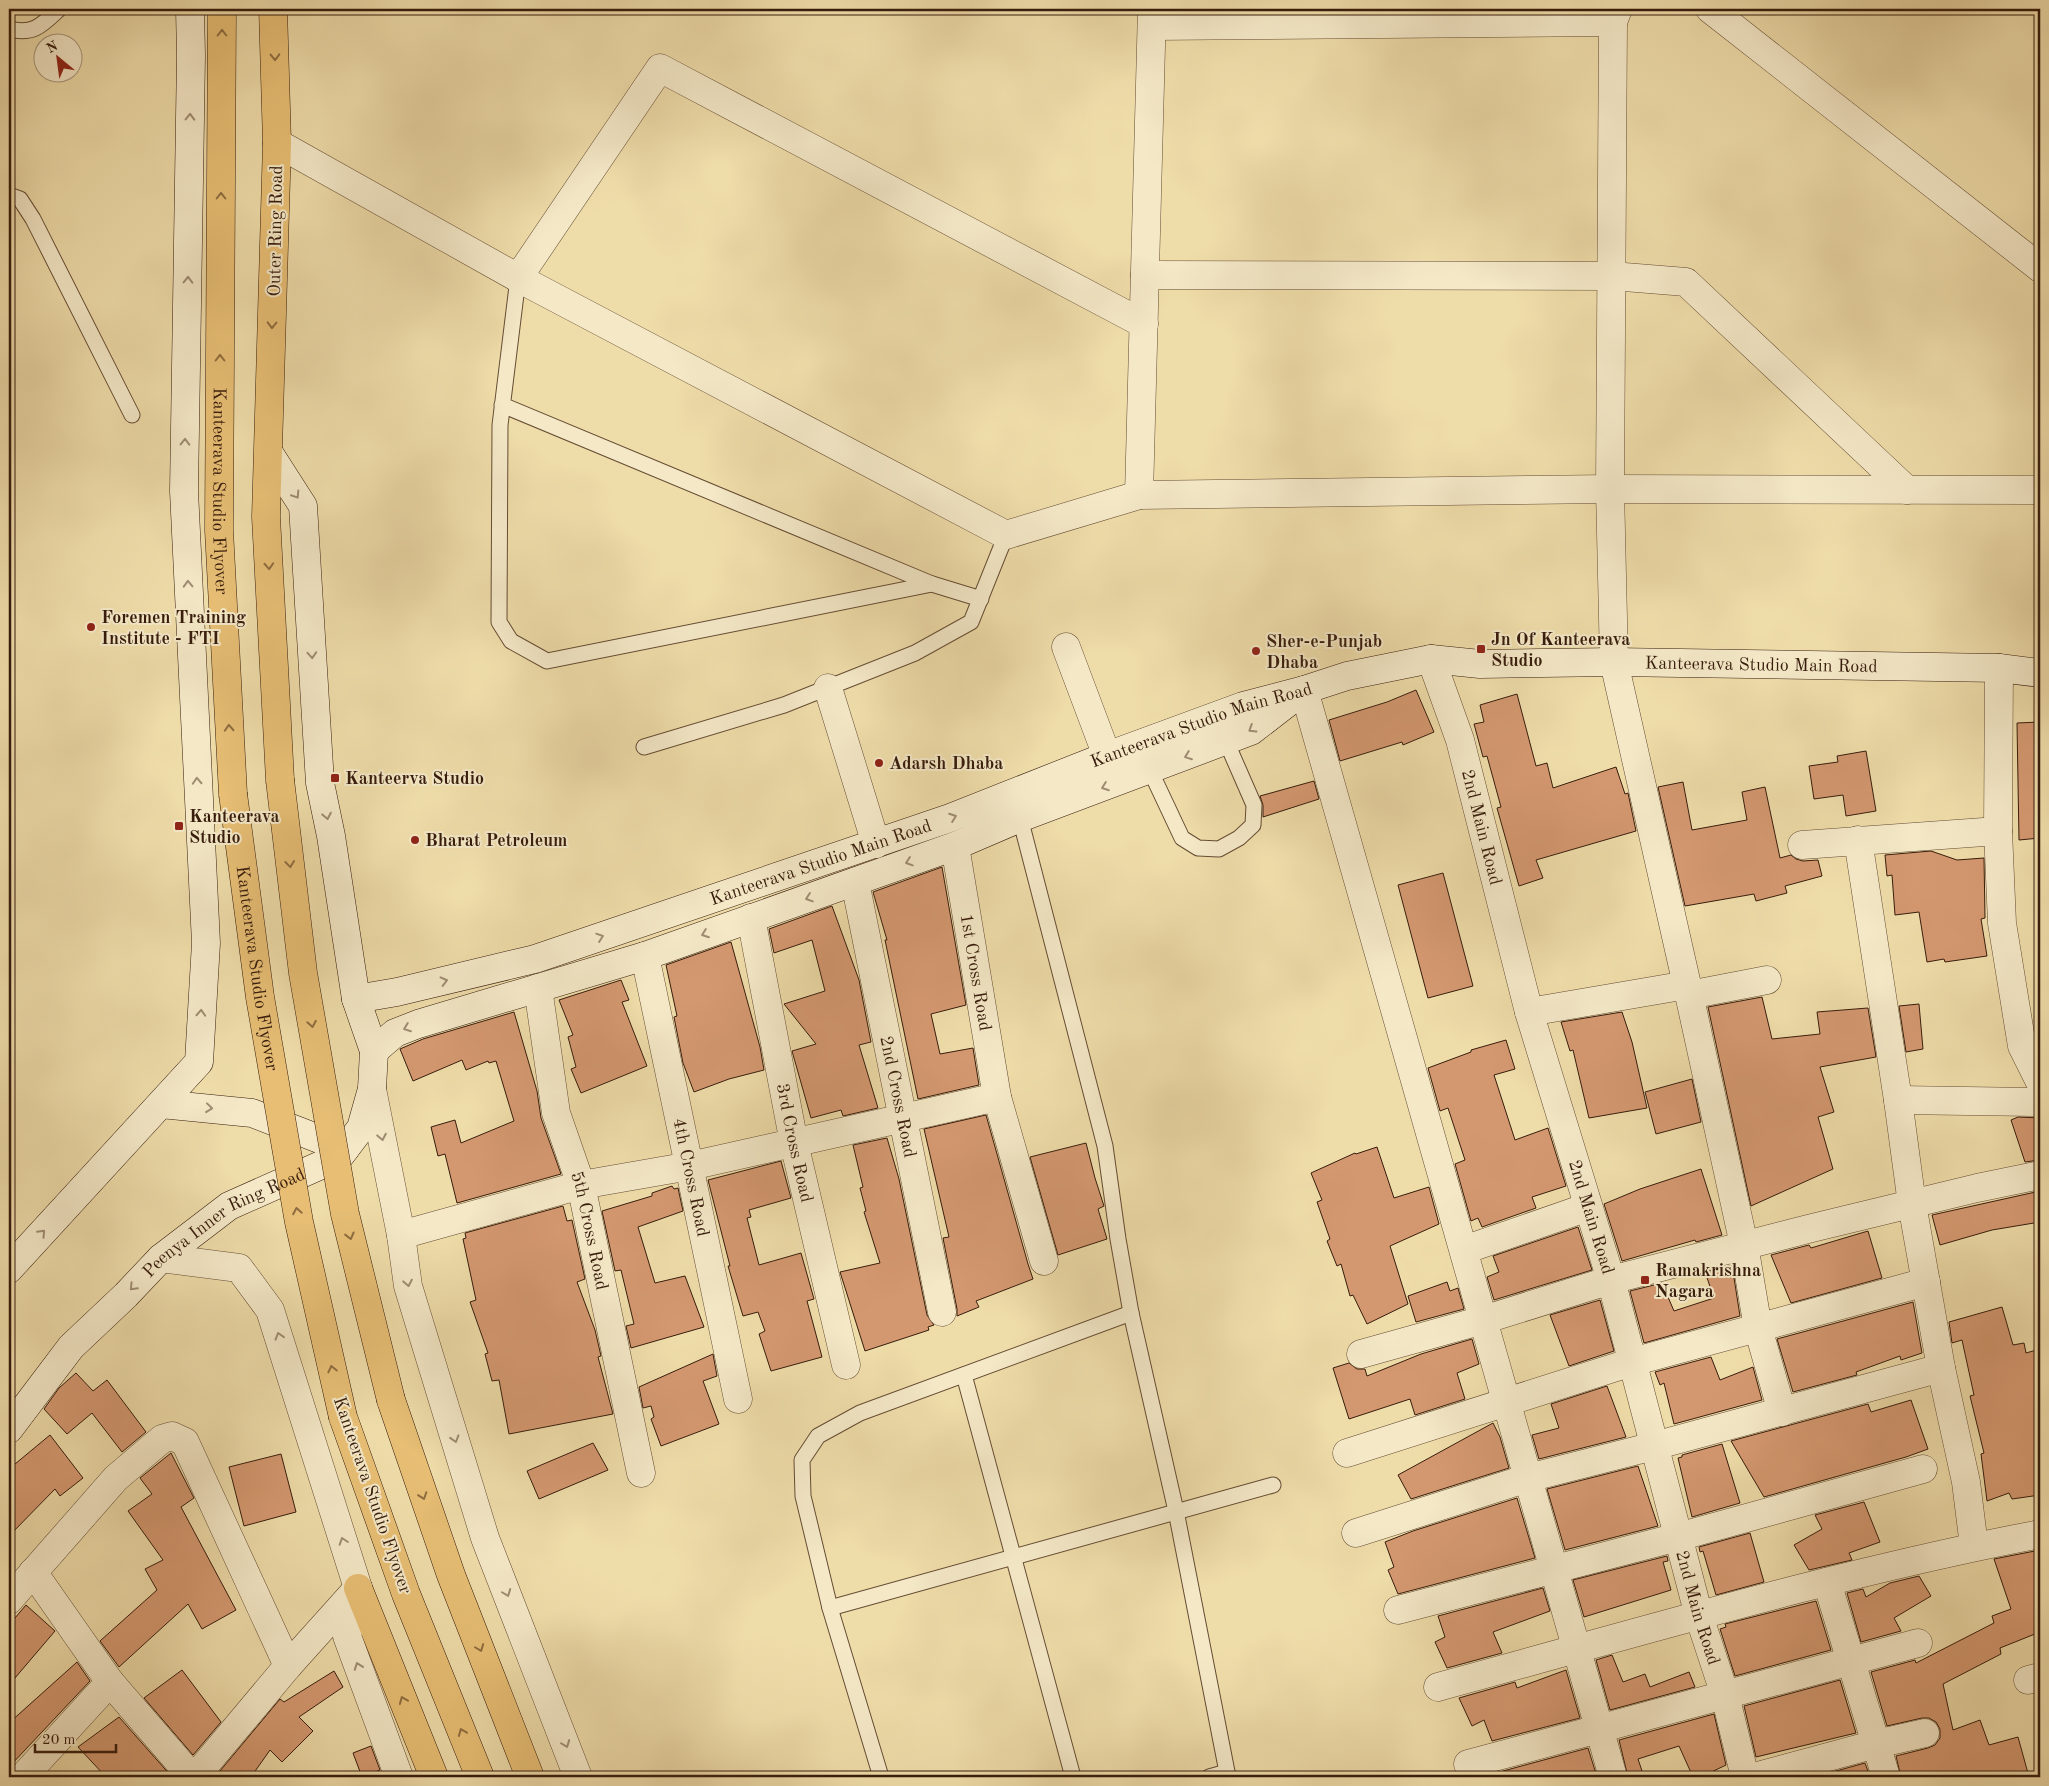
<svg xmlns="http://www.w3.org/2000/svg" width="2049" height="1786" font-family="'Old Standard TT',serif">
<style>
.building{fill:#d49870;stroke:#371c0c}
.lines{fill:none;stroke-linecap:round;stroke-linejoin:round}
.service-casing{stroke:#654c33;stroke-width:17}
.minor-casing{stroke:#654c33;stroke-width:29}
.tertiary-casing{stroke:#654c33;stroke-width:29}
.secondary-casing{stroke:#371c0c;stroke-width:29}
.trunk-casing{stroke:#371c0c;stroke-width:29}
.service{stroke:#f4e8c7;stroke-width:15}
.minor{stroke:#f4e8c7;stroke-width:28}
.tertiary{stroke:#f4e8c7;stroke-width:28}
.secondary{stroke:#f4e8c7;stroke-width:28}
.trunk{stroke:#e7be74;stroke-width:28}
.trunk-bridge-casing{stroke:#371c0c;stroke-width:29;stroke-linecap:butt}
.trunk-bridge{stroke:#e7be74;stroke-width:28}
.oneway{stroke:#8f6d40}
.oneway2{stroke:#9f8c73}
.poi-dot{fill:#8f2418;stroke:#f4e8c7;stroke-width:2}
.labels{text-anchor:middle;stroke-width:4;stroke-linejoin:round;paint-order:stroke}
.street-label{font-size:18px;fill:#371c0c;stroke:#f4e8c7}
.poi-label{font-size:18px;font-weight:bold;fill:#371c0c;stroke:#f4e8c7;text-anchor:start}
</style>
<rect width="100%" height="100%" fill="#eedca9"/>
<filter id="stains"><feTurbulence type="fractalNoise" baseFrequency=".004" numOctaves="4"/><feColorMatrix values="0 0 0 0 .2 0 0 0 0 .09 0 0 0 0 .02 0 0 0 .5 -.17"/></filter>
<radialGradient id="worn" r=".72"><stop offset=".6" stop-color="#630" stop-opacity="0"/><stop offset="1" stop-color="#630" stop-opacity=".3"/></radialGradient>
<g class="building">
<polygon points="1416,690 1434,732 1403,745 1402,742 1340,761 1329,720 1387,702"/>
<polygon points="1517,694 1536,766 1547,763 1553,788 1616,767 1625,794 1628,793 1636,831 1536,860 1543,878 1519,886 1497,808 1501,807 1487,756 1483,757 1474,724 1484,722 1480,705"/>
<polygon points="2040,722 2040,838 2019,840 2017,723"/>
<polygon points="1866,751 1876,811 1846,816 1843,795 1814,799 1809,766 1838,762 1837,756"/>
<polygon points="1314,781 1319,799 1263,817 1263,805 1260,796"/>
<polygon points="1683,782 1692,830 1747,820 1742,792 1765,787 1780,858 1791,855 1796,859 1803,861 1818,860 1822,876 1785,886 1787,893 1756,901 1754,894 1685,906 1658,787"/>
<polygon points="1931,851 1957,860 1984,858 1985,918 1981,919 1987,956 1945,962 1944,959 1927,962 1919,912 1895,915 1892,875 1887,876 1885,855"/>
<polygon points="942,867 966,1005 931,1014 940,1054 973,1048 979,1085 918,1099 885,940 887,940 873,892"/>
<polygon points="1443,873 1473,986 1428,998 1398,885"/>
<polygon points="832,906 859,980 871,1042 859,1045 878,1108 843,1116 841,1110 811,1118 792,1051 816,1044 784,1004 825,991 812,940 774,953 769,929"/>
<polygon points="731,942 760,1047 764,1070 729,1079 694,1092 683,1063 674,1017 677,1016 666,965"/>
<polygon points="621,980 629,1000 622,1002 647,1066 581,1093 571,1069 576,1067 568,1037 573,1035 559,1000"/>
<polygon points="1762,997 1772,1039 1820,1034 1817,1012 1868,1008 1876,1057 1820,1067 1834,1112 1818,1117 1833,1169 1751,1206 1708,1007"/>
<polygon points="1919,1004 1923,1049 1906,1052 1899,1006"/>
<polygon points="514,1012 537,1091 541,1118 561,1174 457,1203 445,1154 438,1156 431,1127 455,1120 461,1143 514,1121 496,1061 489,1063 488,1061 466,1070 462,1060 413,1081 400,1049 423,1039"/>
<polygon points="1622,1012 1632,1042 1647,1108 1589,1118 1573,1050 1570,1051 1561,1022"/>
<polygon points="1506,1040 1515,1069 1494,1075 1515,1140 1548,1128 1566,1186 1532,1197 1536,1208 1482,1227 1478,1218 1471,1221 1455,1164 1465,1160 1448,1108 1440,1111 1428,1068 1471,1052 1471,1050"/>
<polygon points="1692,1079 1701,1122 1656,1134 1645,1092"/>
<polygon points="986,1115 1028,1264 1033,1279 976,1301 979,1307 957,1316 957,1309 943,1238 949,1237 924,1129"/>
<polygon points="2018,1117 2040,1118 2040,1160 2025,1162 2011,1120"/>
<polygon points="887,1138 899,1179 927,1315 934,1325 928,1327 929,1330 865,1351 840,1272 880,1263 864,1212 866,1211 860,1188 863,1187 853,1145"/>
<polygon points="1086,1143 1095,1178 1103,1203 1104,1206 1098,1209 1107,1239 1058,1255 1030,1157"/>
<polygon points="1377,1147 1394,1198 1429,1187 1439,1224 1390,1246 1408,1304 1367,1324 1353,1295 1350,1296 1341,1264 1337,1266 1327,1241 1330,1239 1317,1202 1322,1200 1311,1173 1355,1153 1356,1154"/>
<polygon points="781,1161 791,1198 749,1210 751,1217 747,1218 759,1265 801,1253 814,1299 807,1301 822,1357 771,1371 759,1334 765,1331 758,1312 743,1316 728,1266 730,1266 708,1180"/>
<polygon points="1701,1169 1722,1235 1696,1242 1695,1240 1622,1261 1604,1204 1640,1189"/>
<polygon points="672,1186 674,1189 678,1188 683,1211 638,1227 655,1283 685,1276 704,1327 631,1348 626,1326 634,1324 621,1270 615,1271 602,1211 652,1196 652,1193"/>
<polygon points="2040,1191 2040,1222 1992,1230 1940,1245 1932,1215"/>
<polygon points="563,1206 567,1221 572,1220 585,1279 577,1282 595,1330 601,1356 598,1357 613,1414 509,1434 499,1380 492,1381 485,1354 488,1353 470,1302 476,1300 463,1239 466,1238 465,1233"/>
<polygon points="1578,1227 1592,1270 1494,1300 1487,1277 1499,1272 1493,1256"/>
<polygon points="1868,1231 1882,1278 1791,1303 1771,1255 1809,1245 1811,1248"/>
<polygon points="1732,1265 1740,1316 1644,1343 1630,1291 1662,1283 1674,1311 1714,1298 1705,1272"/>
<polygon points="1447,1282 1450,1291 1458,1288 1464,1309 1416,1322 1408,1296"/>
<polygon points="1600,1300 1614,1351 1569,1366 1550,1315"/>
<polygon points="1913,1302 1922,1353 1901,1360 1900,1356 1856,1372 1857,1375 1793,1392 1777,1339"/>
<polygon points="2002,1307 2013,1345 2024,1343 2026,1353 2040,1349 2040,1495 2012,1499 2009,1493 1987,1501 1981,1454 1984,1453 1970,1396 1974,1395 1962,1340 1952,1343 1949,1322"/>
<polygon points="1472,1339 1479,1364 1457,1373 1465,1399 1415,1415 1410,1399 1349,1419 1333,1368 1349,1363 1357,1369 1365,1369 1367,1376 1421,1354"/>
<polygon points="713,1354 717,1376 703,1381 719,1424 661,1446 651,1419 654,1417 651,1406 643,1408 639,1387"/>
<polygon points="1711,1357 1720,1380 1753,1367 1762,1400 1674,1424 1664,1383 1660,1385 1655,1372"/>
<polygon points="76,1373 93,1391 107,1380 146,1432 122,1452 92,1413 67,1434 44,1409 59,1388"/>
<polygon points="1607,1386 1626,1437 1539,1459 1532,1435 1559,1428 1551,1404"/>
<polygon points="1911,1400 1928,1449 1906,1457 1764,1497 1731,1441 1868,1404 1871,1412"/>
<polygon points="1493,1423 1500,1437 1509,1468 1411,1499 1398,1475"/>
<polygon points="50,1435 83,1478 60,1496 55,1489 9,1536 9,1469"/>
<polygon points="593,1443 608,1470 539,1499 527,1471"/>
<polygon points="1722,1444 1740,1503 1692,1517 1678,1458 1682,1457 1682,1455"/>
<polygon points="171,1453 194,1498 181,1507 236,1610 202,1629 188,1604 119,1667 100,1641 157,1590 145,1569 163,1560 128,1511 152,1494 140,1478"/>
<polygon points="281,1454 296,1512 244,1526 229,1467"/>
<polygon points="1638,1466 1658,1526 1565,1550 1547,1489"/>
<polygon points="1517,1498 1535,1558 1398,1594 1388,1570 1394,1567 1385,1542 1413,1531"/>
<polygon points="1864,1502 1880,1542 1849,1553 1852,1560 1809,1570 1794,1545 1822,1529 1815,1515"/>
<polygon points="1750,1533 1764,1582 1716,1595 1703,1551 1700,1552 1699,1547"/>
<polygon points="2040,1550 2040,1632 2000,1648 2001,1654 1943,1684 1953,1730 1980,1720 1989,1745 2018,1737 2029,1777 1901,1777 1896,1756 1928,1748 1935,1745 1940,1738 1940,1729 1936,1722 1929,1718 1922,1718 1887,1726 1871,1672 1915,1660 1916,1663 1994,1623 1992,1616 2011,1609 1994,1559"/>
<polygon points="1667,1556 1668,1561 1663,1562 1671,1590 1584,1617 1573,1580"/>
<polygon points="1919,1576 1931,1596 1894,1618 1901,1631 1861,1642 1847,1593 1863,1589 1866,1597 1890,1583"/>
<polygon points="1543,1588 1550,1611 1493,1632 1502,1653 1447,1668 1435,1642 1445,1637 1438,1616"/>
<polygon points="1816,1601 1831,1650 1735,1676 1720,1629 1726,1627 1725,1624"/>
<polygon points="26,1605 55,1631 9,1685 9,1625"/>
<polygon points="1612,1655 1623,1682 1645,1674 1650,1687 1689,1672 1695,1687 1610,1710 1596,1660"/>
<polygon points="77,1662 90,1681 9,1767 9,1723"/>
<polygon points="182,1670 221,1722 193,1755 144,1698"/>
<polygon points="1566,1670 1580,1718 1492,1741 1484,1720 1472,1726 1459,1698 1515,1682 1517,1688"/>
<polygon points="334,1671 343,1687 299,1717 313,1731 282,1762 270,1750 251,1777 215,1777 280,1699 284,1702"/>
<polygon points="1840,1680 1856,1733 1756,1757 1744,1706"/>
<polygon points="1714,1714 1726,1765 1701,1777 1693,1777 1679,1746 1638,1759 1644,1777 1628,1777 1619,1740"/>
<polygon points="119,1717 172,1777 106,1777 78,1747"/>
<polygon points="371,1746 380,1770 362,1777 353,1753"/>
<polygon points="1588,1748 1597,1777 1506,1777 1503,1771"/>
<polygon points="1865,1763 1870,1777 1818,1776"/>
</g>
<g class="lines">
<g class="service-casing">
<g id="service">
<path d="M9 29C34 35 42 25 59 9"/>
<polyline points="9,195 20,199 33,219 132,415"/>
<polyline points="502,405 932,584 547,661 511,641 499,622 500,425 518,278"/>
<polyline points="932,584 981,599"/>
<polyline points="644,747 784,705 915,653 971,622 1006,535"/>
<polyline points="1150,770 1182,838 1198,848 1219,849 1239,838 1253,825 1254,805 1226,741"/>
<polyline points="1020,818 1105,1146 1118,1239 1131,1313 1176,1511 1228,1777"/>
<polyline points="964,1375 1073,1777"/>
<polyline points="830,1608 1273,1485"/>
<polyline points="881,1777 830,1608 803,1496 802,1460 818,1436 860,1413 1131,1313"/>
<polyline points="1209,1777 1227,1772"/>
</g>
</g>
<g class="minor-casing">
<g id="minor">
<polyline points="1710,9 2040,268"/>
<polyline points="1152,26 1613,22"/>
<polyline points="277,143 518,278 1006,535 1139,495 1610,489 2040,490"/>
<polyline points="1145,275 1612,276 1686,282 1907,490"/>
<polyline points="518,278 660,68 1144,324"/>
<polyline points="1139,495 1152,9"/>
<polyline points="1066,647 1107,756"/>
<polyline points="1999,668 1998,831 2002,923 2022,1046 2040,1082"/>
<polyline points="828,688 876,844"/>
<polyline points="1304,690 1613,1777"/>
<polyline points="1858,840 1898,1100 1912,1204 1941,1368 1966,1482 1974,1546"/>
<polyline points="1802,845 1998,831"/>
<path id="s1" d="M955 846 997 1097"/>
<path id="s2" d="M855 882 942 1312"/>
<path id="s3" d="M751 918 794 1143 846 1365"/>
<path id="s4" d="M645 956 738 1399"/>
<polyline points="1687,985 1744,1245 1758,1328 1782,1412"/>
<path id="s5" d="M538 988 556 1113 581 1185 641 1473"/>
<polyline points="1689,995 1767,980"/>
<polyline points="1529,1012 1687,985 1614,662 1610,489 1613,22 1618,9"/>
<polyline points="1898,1100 2040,1102"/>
<polyline points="401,1235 581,1185 690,1166 997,1097 1044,1261"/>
<polyline points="1464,1250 1588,1207"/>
<polyline points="1361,1354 1483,1320 1611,1280 1812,1228 1977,1188 2040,1175"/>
<polyline points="1347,1453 1632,1362 1926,1282"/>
<polyline points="1356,1533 1528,1478 1654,1446 1941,1368"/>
<polyline points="33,1572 110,1682 192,1777"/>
<polyline points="1827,1582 1886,1777"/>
<polyline points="9,1600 116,1478 162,1439 172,1436 185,1442 288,1666"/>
<polyline points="1398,1610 1678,1537 1923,1469"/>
<polyline points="2028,1680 2040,1677"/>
<path d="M1438 1687C1637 1633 1837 1573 2040 1534"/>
<polyline points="1468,1764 1918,1643"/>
<polyline points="23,1777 110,1682"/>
<polyline points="195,1777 288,1666 358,1588"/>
<polyline points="1754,1777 1876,1744 1925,1733"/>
</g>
</g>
<g class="tertiary-casing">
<g id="tertiary">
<path id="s6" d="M1431 659 1460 740 1529 1012 1611 1280 1699 1616 1725 1695 1745 1777"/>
<polyline points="372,1089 401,1235 408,1286 485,1538 578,1777"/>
<polyline points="161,1258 239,1268 270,1310 358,1588 347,1636 399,1777"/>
</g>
</g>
<g class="secondary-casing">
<g id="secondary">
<path id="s7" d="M356 999 397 992 535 959 950 818 1107 756 1243 706 1304 690 1347 676 1431 659 1480 664 1614 662 1999 668 2040 673"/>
<polyline points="374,1051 395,1033 418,1024 645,956 955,846 1020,818 1251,731 1295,697"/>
<polyline points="161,1104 252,1113 345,1149"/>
<polyline points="9,1269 199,1062 206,943 184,491 191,56 190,9"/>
<path id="s8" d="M9 1429 71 1347 126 1295 161 1258 229 1206 339 1157 361 1128 372 1089 374 1051 356 999 331 836 320 783 303 506 269 453"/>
</g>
</g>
<g class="trunk-casing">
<g id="trunk">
<path id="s9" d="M222 9 219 530 233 794"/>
<polyline points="273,9 277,143 266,517 280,780"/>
<polyline points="391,1400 451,1575 530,1777"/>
<polyline points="343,1417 406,1594 480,1777"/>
<polyline points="358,1588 434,1777"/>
</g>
</g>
<use href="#service" class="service"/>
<use href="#minor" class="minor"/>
<use href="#tertiary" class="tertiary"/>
<use href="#secondary" class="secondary"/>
<use href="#trunk" class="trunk"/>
<g class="trunk-bridge-casing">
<g id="trunk-bridge">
<polyline points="280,780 303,973 345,1214 391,1400"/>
<path id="s10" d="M233 794 260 997 299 1222 343 1417"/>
</g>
</g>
<use href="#trunk-bridge" class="trunk-bridge"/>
</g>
<defs><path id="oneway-chevron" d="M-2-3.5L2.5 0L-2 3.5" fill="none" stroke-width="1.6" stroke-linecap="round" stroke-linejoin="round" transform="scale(1.25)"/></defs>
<g class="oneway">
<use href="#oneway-chevron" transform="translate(222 33) rotate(-90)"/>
<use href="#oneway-chevron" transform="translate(275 57) rotate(89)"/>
<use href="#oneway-chevron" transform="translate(221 196) rotate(-90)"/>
<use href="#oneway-chevron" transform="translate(272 325) rotate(91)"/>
<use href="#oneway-chevron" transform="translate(220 358) rotate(-90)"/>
<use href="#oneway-chevron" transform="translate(269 566) rotate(87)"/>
<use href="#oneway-chevron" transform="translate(229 728) rotate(-93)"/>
<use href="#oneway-chevron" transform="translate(290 864) rotate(83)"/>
<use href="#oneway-chevron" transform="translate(312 1024) rotate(80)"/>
<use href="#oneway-chevron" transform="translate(297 1211) rotate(-100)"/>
<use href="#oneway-chevron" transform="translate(350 1236) rotate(76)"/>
<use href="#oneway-chevron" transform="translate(332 1369) rotate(-103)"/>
<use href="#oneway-chevron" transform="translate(423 1496) rotate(71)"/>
<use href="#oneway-chevron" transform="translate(480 1648) rotate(69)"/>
<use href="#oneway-chevron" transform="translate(403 1700) rotate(-112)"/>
<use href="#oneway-chevron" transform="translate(462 1732) rotate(-112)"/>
</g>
<g class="oneway2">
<use href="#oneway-chevron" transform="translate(190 117) rotate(-89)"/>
<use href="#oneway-chevron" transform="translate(188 280) rotate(-89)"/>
<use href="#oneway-chevron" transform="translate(185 442) rotate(-89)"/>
<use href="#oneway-chevron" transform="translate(296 495) rotate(57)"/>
<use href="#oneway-chevron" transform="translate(188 584) rotate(-92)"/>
<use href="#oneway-chevron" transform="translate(312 655) rotate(86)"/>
<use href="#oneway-chevron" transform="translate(1252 729) rotate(148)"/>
<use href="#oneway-chevron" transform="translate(1188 756) rotate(159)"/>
<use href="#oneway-chevron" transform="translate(197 781) rotate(-93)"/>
<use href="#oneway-chevron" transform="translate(1105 787) rotate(160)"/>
<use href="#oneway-chevron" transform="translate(327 816) rotate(79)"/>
<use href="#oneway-chevron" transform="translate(953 817) rotate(-20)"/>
<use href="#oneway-chevron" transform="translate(909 862) rotate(161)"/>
<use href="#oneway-chevron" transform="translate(809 898) rotate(161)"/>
<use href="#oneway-chevron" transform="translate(705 934) rotate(160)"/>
<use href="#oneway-chevron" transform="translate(600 937) rotate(-19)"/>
<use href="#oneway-chevron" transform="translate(444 981) rotate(-14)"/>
<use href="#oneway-chevron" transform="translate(201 1013) rotate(-87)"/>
<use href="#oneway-chevron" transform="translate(407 1028) rotate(159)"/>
<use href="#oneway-chevron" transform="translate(209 1108) rotate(6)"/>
<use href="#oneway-chevron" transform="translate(382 1137) rotate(79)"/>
<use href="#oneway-chevron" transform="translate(42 1233) rotate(-47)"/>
<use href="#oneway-chevron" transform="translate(408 1283) rotate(79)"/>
<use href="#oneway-chevron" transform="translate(133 1287) rotate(134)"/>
<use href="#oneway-chevron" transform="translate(279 1336) rotate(-107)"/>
<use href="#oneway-chevron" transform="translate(455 1439) rotate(73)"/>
<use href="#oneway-chevron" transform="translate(343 1541) rotate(-108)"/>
<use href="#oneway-chevron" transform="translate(507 1593) rotate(69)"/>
<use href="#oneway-chevron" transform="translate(358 1666) rotate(-110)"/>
<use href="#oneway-chevron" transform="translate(566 1744) rotate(69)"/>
</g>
<g class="poi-dot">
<circle cx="91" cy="627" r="5"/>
<rect x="1476" y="644" width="10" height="10" rx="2.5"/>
<circle cx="1256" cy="651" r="5"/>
<circle cx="879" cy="763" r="5"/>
<rect x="330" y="773" width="10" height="10" rx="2.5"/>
<rect x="174" y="821" width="10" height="10" rx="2.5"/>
<circle cx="415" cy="840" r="5"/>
<rect x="1640" y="1275" width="10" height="10" rx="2.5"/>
</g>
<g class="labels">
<g class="street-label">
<text transform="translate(275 231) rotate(-89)" y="6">Outer Ring Road</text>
<text dy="6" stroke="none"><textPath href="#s9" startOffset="482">Kanteerava Studio Flyover</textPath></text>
<text dy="6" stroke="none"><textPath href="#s7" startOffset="1460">Kanteerava Studio Main Road</textPath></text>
<text dy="6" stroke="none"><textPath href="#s7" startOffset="890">Kanteerava Studio Main Road</textPath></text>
<text dy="6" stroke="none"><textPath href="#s6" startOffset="176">2nd Main Road</textPath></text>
<text dy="6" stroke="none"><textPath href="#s7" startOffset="485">Kanteerava Studio Main Road</textPath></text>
<text dy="6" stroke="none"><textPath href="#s10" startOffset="176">Kanteerava Studio Flyover</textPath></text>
<text dy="6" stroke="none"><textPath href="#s1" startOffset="128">1st Cross Road</textPath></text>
<text dy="6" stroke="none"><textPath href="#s2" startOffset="219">2nd Cross Road</textPath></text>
<text dy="6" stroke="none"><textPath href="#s3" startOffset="229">3rd Cross Road</textPath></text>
<text dy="6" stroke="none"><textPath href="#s4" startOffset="226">4th Cross Road</textPath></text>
<text dy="6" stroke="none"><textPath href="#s6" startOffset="581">2nd Main Road</textPath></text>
<text dy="6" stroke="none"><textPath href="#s8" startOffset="302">Peenya Inner Ring Road</textPath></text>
<text dy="6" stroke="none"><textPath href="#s5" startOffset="249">5th Cross Road</textPath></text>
<text transform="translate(373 1495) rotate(71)" y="6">Kanteerava Studio Flyover</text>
<text dy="6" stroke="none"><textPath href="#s6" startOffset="986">2nd Main Road</textPath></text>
</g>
<g class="poi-label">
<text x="101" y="623">Foremen Training<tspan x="101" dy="21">Institute - FTI</tspan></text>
<text x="1491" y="645">Jn Of Kanteerava<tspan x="1491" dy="21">Studio</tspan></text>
<text x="1266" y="647">Sher-e-Punjab<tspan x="1266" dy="21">Dhaba</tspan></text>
<text x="889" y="769">Adarsh Dhaba</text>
<text x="345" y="784">Kanteerva Studio</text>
<text x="189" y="822">Kanteerava<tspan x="189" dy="21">Studio</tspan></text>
<text x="425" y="846">Bharat Petroleum</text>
<text x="1655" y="1276">Ramakrishna<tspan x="1655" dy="21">Nagara</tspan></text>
</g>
</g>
<rect width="2049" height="1786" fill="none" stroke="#eedca9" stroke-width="30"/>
<rect x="10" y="10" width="2029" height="1766" fill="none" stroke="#371c0c" stroke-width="2.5"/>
<rect x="15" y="15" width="2019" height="1756" fill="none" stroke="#371c0c"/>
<g transform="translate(58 58) rotate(331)"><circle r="24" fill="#f4e8c7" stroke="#a8967c"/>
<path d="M0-4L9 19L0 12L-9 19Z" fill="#8f2418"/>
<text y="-8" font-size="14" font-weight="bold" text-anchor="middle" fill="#371c0c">N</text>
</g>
<path d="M35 1744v8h81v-8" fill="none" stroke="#371c0c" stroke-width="2.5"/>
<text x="42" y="1744" font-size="15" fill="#371c0c" stroke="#f4e8c7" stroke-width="4" paint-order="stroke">20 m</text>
<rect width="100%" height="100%" filter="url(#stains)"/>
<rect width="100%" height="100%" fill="url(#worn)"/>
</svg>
